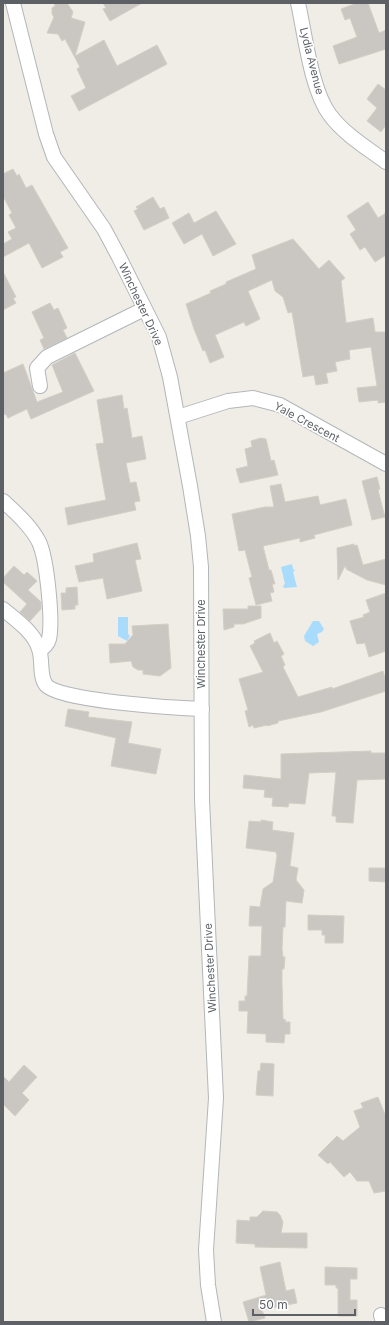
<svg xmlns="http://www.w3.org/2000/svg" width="389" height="1325" font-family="Inter,sans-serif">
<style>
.water{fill:#a9dcfc}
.building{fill:#cac7c3;stroke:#d4cec4}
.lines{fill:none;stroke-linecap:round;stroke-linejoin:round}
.minor-casing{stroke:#b3b6ba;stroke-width:16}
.minor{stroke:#fff;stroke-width:14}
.labels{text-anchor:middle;stroke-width:3.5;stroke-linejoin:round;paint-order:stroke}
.street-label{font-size:11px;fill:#5d6166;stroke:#fff}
</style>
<rect width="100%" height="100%" fill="#efede6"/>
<g class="water">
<polygon points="292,564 293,569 295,570 293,572 297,587 284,588 283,586 285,584 281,567"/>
<polygon points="118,617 128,617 128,634 130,636 127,641 118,636"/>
<polygon points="313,621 319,621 324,629 322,632 317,634 319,642 313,646 305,641 304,636"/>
</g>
<g class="building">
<polygon points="54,3 67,3 73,12 71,18 85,22 75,56 104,40 117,66 157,45 167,64 79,111 71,96 86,88 77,69 80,67 65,39 62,41 58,34 47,33 54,17 52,14 52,8 55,6"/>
<polygon points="103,3 142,3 110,21 103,9 106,8"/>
<polygon points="357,3 368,3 379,33 386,30 386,49 339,64 333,46 357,37 350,18 345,20 341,9"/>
<polygon points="378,84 386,90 386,125 381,132 367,121 377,108 367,99"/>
<polygon points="13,169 17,176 19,174 26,188 32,185 68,248 60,252 63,257 42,268 29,243 3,257 3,244 12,239 8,232 16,228 9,215 12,213 3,196 3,174"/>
<polygon points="153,197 160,209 164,207 169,218 144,230 134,211 138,209 136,207"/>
<polygon points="368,202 378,218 386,213 386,255 375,262 365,247 360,250 350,234 356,230 347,216"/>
<polygon points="216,211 236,244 213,256 202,234 184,244 172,223 189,213 194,223"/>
<polygon points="293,239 319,269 329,260 345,278 341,281 346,323 373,318 375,332 386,332 386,402 378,403 378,400 359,402 357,388 377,386 371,347 349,350 350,359 335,362 337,371 326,373 328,383 316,385 314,375 303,377 292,312 288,313 283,297 275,291 272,280 248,291 260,319 246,326 244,322 215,335 224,357 210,363 205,350 203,351 194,329 186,304 211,293 210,291 226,284 226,282 256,269 252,255"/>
<polygon points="3,272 16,297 13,298 16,303 3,310"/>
<polygon points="50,303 54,310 58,308 67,328 63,330 67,338 44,349 40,340 44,338 32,312"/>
<polygon points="75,353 94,391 31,419 27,409 8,418 6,414 3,415 3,373 23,364 37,402 63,392 52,365"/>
<polygon points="122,395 124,409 127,408 132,438 142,436 146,459 126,463 130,483 136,482 140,501 134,502 136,510 68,525 65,508 106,500 96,444 104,443 97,400"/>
<polygon points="261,438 266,439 271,461 274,460 278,475 240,483 236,469 248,466 245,449 252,447 251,441"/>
<polygon points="377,477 380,489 378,490 385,517 372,520 362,481"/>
<polygon points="281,484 285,502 318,496 320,505 346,499 352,525 314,535 315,538 300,542 300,538 263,546 269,570 271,570 275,584 272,584 274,592 270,593 272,601 256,605 249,578 252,577 245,550 239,551 232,514 265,507 274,507 270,486"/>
<polygon points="137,543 141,559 135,560 142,591 107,599 103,578 79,582 75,566 94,562 93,554"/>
<polygon points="354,544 354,546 357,545 363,565 386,559 386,585 367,580 346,569 347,569 345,566 338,580 337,548"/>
<polygon points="14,566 24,575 27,572 37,581 28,590 41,602 41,609 30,621 20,612 27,604 3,582 3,578"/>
<polygon points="77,587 78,605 75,605 75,609 62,610 61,593 66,593 66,588"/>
<polygon points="386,593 386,651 369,657 365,643 357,644 350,621 364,617 363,615 370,612 366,600"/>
<polygon points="248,606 261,606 261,618 243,624 234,624 234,627 224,630 223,609 248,609"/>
<polygon points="168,624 171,668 160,676 143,674 143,670 138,670 133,667 131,661 110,663 109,644 125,644 133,635 132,626"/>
<polygon points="270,633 274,643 277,641 284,654 281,656 285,665 283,667 298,697 332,687 332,689 383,671 386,681 386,691 321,712 278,721 278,723 267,726 267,725 254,728 253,725 249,727 245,711 248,710 239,679 263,672 250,646 255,643 254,641"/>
<polygon points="68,709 89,712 88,717 132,722 128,743 161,749 156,774 111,766 116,738 65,726"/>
<polygon points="371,751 371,753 386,753 386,779 357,780 353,823 336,822 336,816 332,816 336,772 309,773 305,804 289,803 288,807 272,806 273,798 264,797 265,790 243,788 244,775 281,779 281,754"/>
<polygon points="261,820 273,822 272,830 294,833 290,866 298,868 296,880 304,890 302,903 286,901 285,927 283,927 282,949 283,957 285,957 284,969 282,969 282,983 283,1019 286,1020 285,1022 290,1022 290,1034 285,1034 284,1043 266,1042 266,1034 247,1033 248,1011 239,1011 239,1001 245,1001 245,996 247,996 249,956 261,956 262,926 249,926 250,906 260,907 263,889 273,882 277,856 276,852 246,848 249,821 261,822"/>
<polygon points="369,868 386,868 386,882 369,881"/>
<polygon points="308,915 344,916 343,943 325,943 325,935 322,935 322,930 308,930"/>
<polygon points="261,1063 274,1064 273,1096 256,1095 258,1071 260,1071"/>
<polygon points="24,1065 37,1077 22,1093 29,1100 15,1116 3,1104 3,1076 9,1082"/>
<polygon points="378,1097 386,1117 386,1191 374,1193 369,1181 357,1181 350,1172 344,1177 330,1162 328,1164 318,1155 337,1136 343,1141 360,1127 354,1111 363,1108 361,1103"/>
<polygon points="263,1211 277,1212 280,1215 283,1222 281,1233 307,1233 307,1248 255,1247 255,1244 236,1243 237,1220 250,1221 250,1217 257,1217"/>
<polygon points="280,1262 286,1291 294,1289 297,1303 262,1310 265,1318 249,1322 243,1302 266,1295 260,1267"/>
<polygon points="325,1267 357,1268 357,1279 350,1279 350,1300 357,1300 357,1316 338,1316 338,1288 336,1288 336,1285 325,1285"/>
</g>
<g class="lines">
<g class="minor-casing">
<g id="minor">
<polyline points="13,3 46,134 54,157 104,229 119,257 159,337 170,377 190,486 198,536 201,567 202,800 216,1098 206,1250 208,1285 214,1322"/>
<path d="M298 3C305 34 311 90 330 115 344 134 367 148 386 162"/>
<polyline points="40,386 37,368 47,357 144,309"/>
<polyline points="178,417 228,401 253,398 280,405 386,464"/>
<path d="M3 501C16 513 31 526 39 542 47 559 53 621 49 639 48 644 44 647 40 650"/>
<path d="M3 609C16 620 34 632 39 649 43 660 39 676 46 685 58 701 177 708 202 709"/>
<polyline points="381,1315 383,1322"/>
</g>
</g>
<use href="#minor" class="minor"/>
</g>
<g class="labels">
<g class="street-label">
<text transform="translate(312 61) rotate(76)" y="4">Lydia Avenue</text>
<text transform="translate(141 304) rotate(65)" y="4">Winchester Drive</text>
<text transform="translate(307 422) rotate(28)" y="4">Yale Crescent</text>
<text transform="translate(201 644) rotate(-90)" y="4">Winchester Drive</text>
<text transform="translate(210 968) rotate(-93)" y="4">Winchester Drive</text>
</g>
</g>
<rect width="389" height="1325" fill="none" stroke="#5d6166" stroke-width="8"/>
<path d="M253 1309v6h102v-6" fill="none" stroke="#5d6166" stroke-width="2"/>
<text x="259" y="1309" font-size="12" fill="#5d6166" stroke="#ffffff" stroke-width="3" paint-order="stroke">50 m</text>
</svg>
